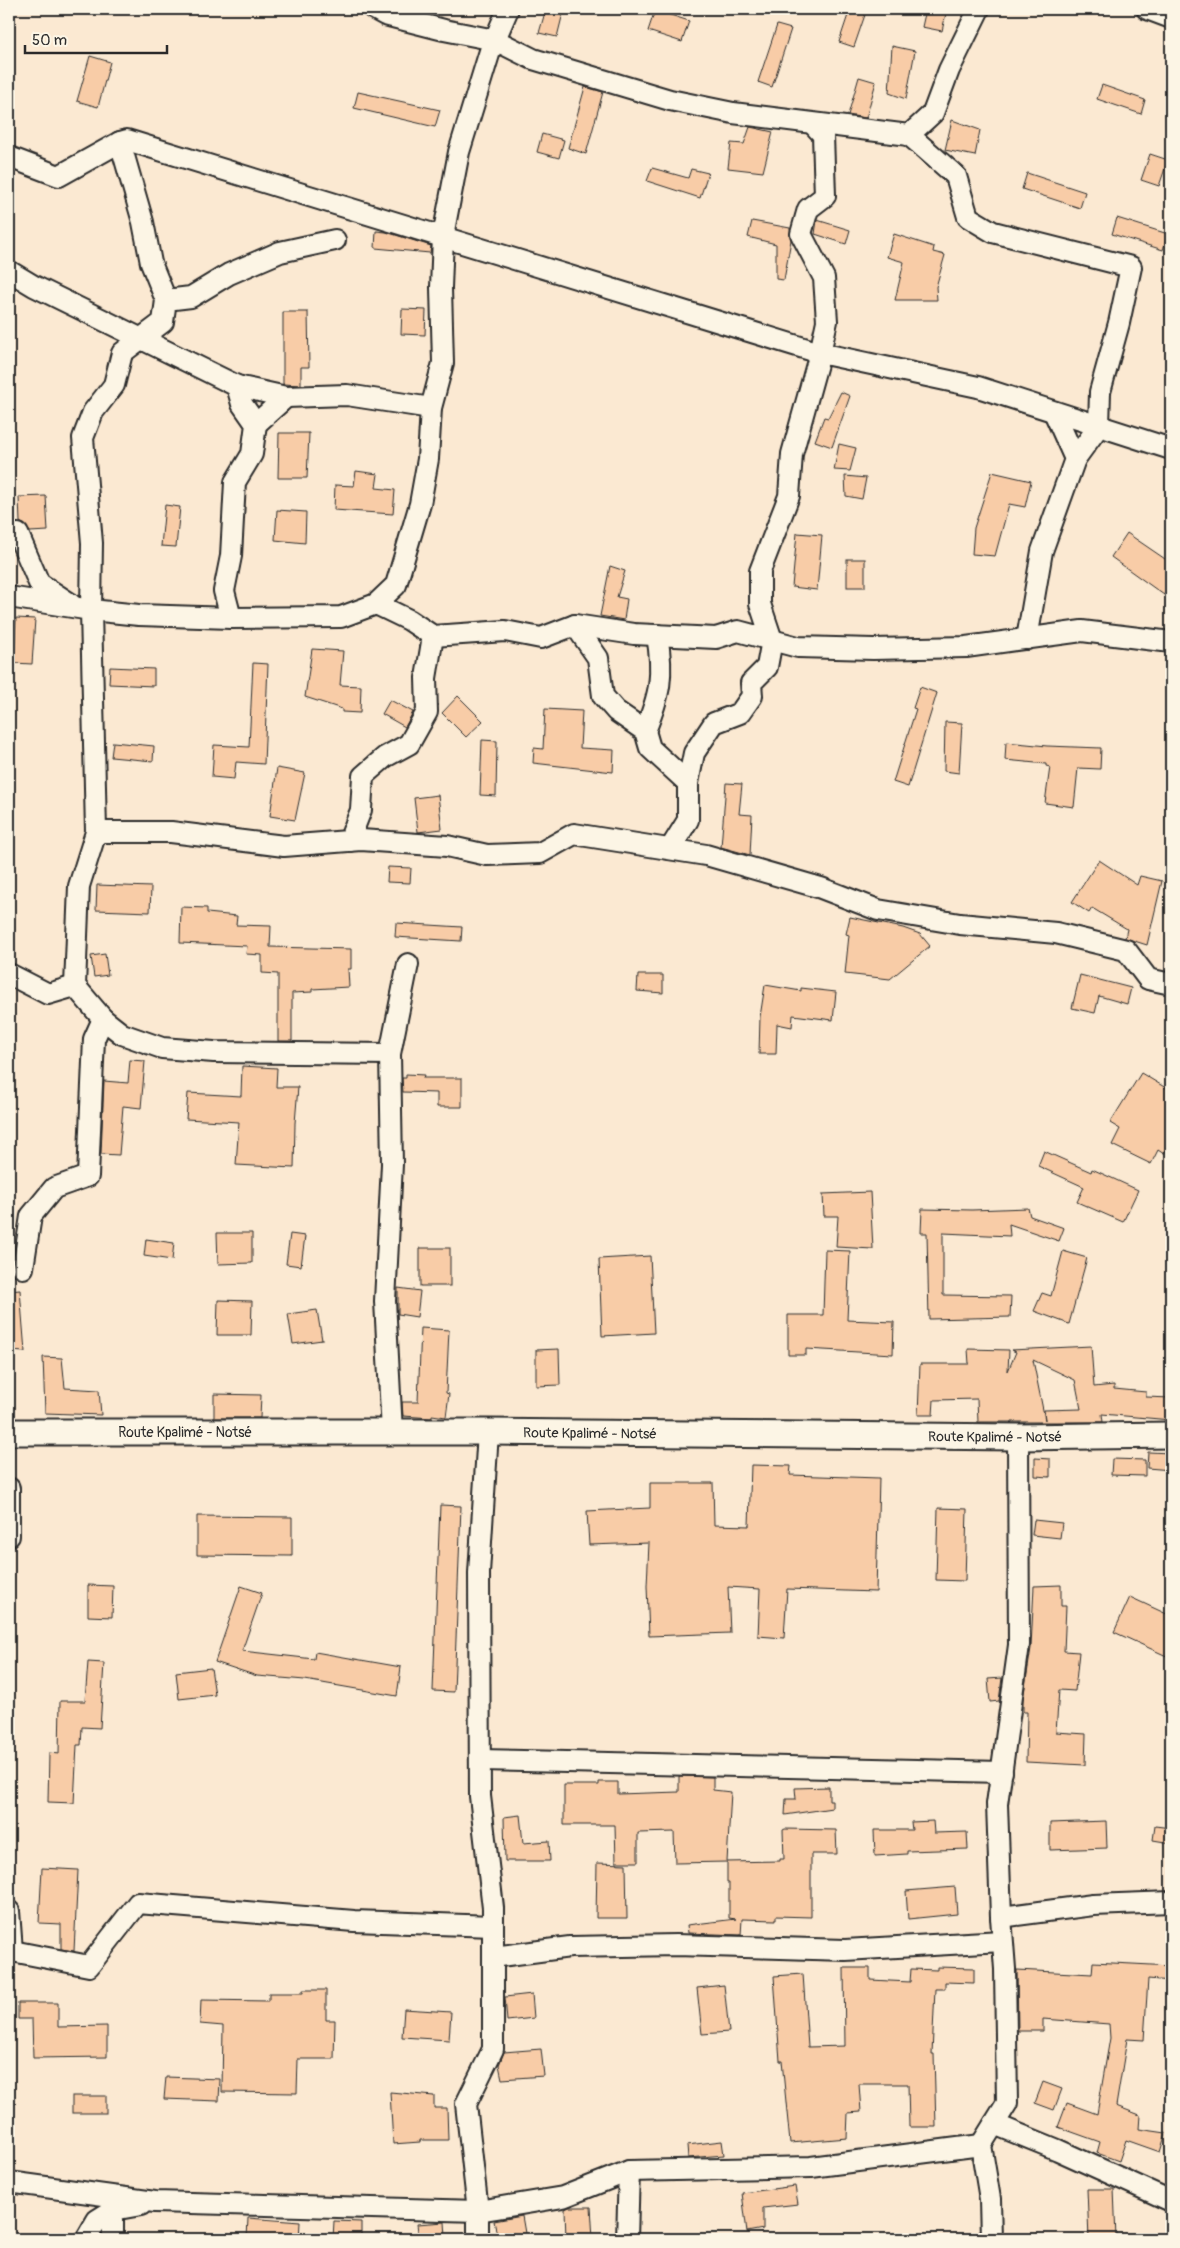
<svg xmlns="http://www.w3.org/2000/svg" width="1180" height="2248" font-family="Pangolin,sans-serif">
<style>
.building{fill:#f8cca7;stroke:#2b2b2b;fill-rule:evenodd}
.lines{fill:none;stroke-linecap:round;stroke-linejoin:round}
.minor-casing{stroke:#2b2b2b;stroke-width:24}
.major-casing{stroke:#2b2b2b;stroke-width:29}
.minor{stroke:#fcf5e5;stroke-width:20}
.major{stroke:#fcf5e5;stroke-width:25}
.labels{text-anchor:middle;stroke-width:4;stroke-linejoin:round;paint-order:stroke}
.street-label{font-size:14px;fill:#2b2b2b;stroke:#fcf5e5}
</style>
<rect width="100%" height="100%" fill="#fbe9d2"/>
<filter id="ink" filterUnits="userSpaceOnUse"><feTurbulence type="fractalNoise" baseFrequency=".02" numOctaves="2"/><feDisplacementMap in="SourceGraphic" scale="10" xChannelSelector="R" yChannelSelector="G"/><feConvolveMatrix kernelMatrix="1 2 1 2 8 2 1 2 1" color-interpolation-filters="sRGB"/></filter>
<g filter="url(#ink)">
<g class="building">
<polygon points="546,9 564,9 557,37 539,33"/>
<polygon points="850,9 867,9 854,47 839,42"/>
<polygon points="926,9 947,9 942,31 922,27"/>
<polygon points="655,10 689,21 682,42 648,31"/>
<polygon points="777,25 791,29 772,87 758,82"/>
<polygon points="892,46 915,51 906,99 889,93"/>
<polygon points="90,56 110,62 98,107 77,101"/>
<polygon points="859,77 876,82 866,118 848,115"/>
<polygon points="1102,85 1145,100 1141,114 1097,99"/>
<polygon points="585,87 603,92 586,154 568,148"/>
<polygon points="358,92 440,110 435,127 354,108"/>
<polygon points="952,120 980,130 975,156 945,150"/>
<polygon points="750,127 773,132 763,172 728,168 731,143 744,144"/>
<polygon points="542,134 564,140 559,158 537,152"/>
<polygon points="1150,154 1168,160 1159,186 1141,180"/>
<polygon points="652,168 688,178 691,169 708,173 700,198 647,181"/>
<polygon points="1027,173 1085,192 1080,208 1022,189"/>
<polygon points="1117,218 1168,234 1163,250 1112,234"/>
<polygon points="817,220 850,230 846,244 815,234"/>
<polygon points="752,221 790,228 791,240 784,280 776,279 776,244 748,237"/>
<polygon points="376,231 386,232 431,246 430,253 375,248"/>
<polygon points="894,234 934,247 933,252 945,255 936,287 937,300 895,300 904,262 887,257"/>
<polygon points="402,309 426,310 425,335 401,334"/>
<polygon points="283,312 308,312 309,367 301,367 301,385 283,384"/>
<polygon points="841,392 850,396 832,447 815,441 824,417 828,418"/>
<polygon points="279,433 309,433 307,478 278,478"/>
<polygon points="839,444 856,448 850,471 834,470"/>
<polygon points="356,471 378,474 376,488 395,490 393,514 334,510 335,485 354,486"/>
<polygon points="992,472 1031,481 1025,507 1009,504 995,556 972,554 974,528"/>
<polygon points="845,476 866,478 862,499 846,496"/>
<polygon points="46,496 48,531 30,532 25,525 20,522 19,497"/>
<polygon points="165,505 180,507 176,547 161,546"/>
<polygon points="277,510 306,512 305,543 275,540"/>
<polygon points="797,533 822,535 817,590 792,587"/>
<polygon points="1127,533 1171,563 1171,585 1164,595 1111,557"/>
<rect x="847" y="559" width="18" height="28"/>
<polygon points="610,566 625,571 617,597 627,599 624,620 600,616"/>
<polygon points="16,618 35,619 32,664 14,663"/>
<polygon points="312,649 343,651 340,685 361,686 360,713 342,712 342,709 305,697"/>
<polygon points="253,663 268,664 264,764 236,762 234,779 212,777 214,745 249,747"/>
<polygon points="110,667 154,669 154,686 109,684"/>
<polygon points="920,687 937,693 908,787 893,782 916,709 913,708"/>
<polygon points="458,696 483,721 466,737 442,713"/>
<polygon points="390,700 413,712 405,727 382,714"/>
<polygon points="545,709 582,711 580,748 614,750 613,772 533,763 534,748 543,749"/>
<polygon points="945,722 962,723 959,773 944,771"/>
<polygon points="482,740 497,741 496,796 480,795"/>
<polygon points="113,742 154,746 153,761 111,757"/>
<polygon points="1006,742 1047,746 1101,748 1100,769 1078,768 1074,807 1045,803 1050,767 1046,766 1046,764 1005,760"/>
<polygon points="277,768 305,773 295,820 270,816"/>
<polygon points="726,783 742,784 739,814 752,815 750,855 721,847"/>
<polygon points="438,795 442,829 418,832 414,798"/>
<polygon points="1099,860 1137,885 1140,876 1162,881 1147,945 1125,938 1127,929 1092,908 1089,913 1072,902"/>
<polygon points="388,867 411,868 410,883 387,882"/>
<polygon points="97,885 151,887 150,912 96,910"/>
<polygon points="181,907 207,908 207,913 237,916 236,925 271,926 270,947 351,949 351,969 348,969 349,987 312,989 312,992 292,993 292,1041 278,1041 278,974 262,973 262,955 246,954 247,946 180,943"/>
<polygon points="850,917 903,928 920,934 930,946 890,979 845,974 849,935 846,934"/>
<polygon points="396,923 462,927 461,941 395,937"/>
<polygon points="105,954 108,975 94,977 91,956"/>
<polygon points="638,975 663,975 663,993 637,991"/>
<polygon points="1080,975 1131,988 1127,1004 1099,996 1095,1013 1072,1008"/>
<polygon points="765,985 801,991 801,988 836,992 833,1020 793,1015 792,1027 777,1024 776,1054 759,1054 760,1017"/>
<polygon points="130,1060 145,1061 141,1108 123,1106 119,1155 101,1154 104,1081 128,1083"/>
<polygon points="242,1066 277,1068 276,1087 298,1087 295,1123 294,1168 236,1165 239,1122 186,1119 188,1093 241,1096"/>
<polygon points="1141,1073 1171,1091 1171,1139 1164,1154 1158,1150 1151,1164 1112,1145 1120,1129 1110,1123"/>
<polygon points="406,1074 424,1075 423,1078 462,1078 462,1107 437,1107 437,1093 403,1092 402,1078 406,1078"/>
<polygon points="1044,1151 1091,1172 1092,1169 1138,1190 1123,1222 1077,1202 1084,1187 1038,1166"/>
<polygon points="870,1192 873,1249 836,1247 838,1216 824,1216 823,1194"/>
<polygon points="1028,1208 1030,1216 1064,1228 1059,1241 1009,1224 1010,1236 943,1233 943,1295 1011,1296 1010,1317 929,1319 927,1233 921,1233 922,1209 972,1210"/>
<polygon points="217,1233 252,1233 252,1263 218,1264"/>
<polygon points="290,1234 305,1236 301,1266 286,1264"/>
<polygon points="146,1239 174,1243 172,1260 144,1256"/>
<rect x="420" y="1248" width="30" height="38"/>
<polygon points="825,1250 850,1251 847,1320 894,1322 893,1354 806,1349 806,1355 788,1355 788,1315 823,1315"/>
<polygon points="1063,1251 1087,1258 1069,1324 1034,1311 1042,1293 1051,1296"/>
<polygon points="650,1256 654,1333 602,1336 599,1259"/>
<polygon points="398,1288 420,1291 417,1317 398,1314"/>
<polygon points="20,1290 25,1352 9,1351 9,1291"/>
<polygon points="218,1300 252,1301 251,1335 217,1335"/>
<polygon points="317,1310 322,1340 293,1344 288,1314"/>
<polygon points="421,1328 449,1330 446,1393 449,1394 446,1417 432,1415 432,1418 403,1416 402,1402 418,1402"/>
<path d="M1091 1346 1094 1387 1114 1385V1389L1146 1392V1397L1171 1398V1420L1102 1414 1103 1422H978L977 1399 934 1400 933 1415H918L920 1364H969L968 1349 1009 1350 1008 1371 1016 1352 1011 1350ZM1033 1360 1075 1380 1081 1409 1044 1410 1045 1420Z"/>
<polygon points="559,1349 560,1385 536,1386 536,1350"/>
<polygon points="43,1357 62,1358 65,1388 99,1390 101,1415 45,1413"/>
<polygon points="214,1394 261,1395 260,1418 214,1418"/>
<polygon points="1148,1452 1171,1453 1171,1470 1147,1468"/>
<polygon points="1035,1458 1050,1459 1050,1477 1035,1476"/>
<polygon points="1112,1459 1145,1460 1145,1476 1111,1475"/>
<polygon points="751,1465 791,1466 790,1475 879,1478 876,1592 787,1589 784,1638 758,1636 760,1589 728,1587 730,1633 649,1636 647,1586 649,1543 589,1545 587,1511 650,1508 650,1483 713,1483 714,1525 749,1526"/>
<polygon points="440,1505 461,1506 454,1692 433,1691"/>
<polygon points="938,1508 967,1509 965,1581 936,1580"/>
<polygon points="197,1516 292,1517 292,1556 197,1555"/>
<polygon points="1034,1520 1062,1523 1060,1538 1032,1535"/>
<polygon points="88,1585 113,1586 112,1617 88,1616"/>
<polygon points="1061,1585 1061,1606 1066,1606 1064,1651 1079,1652 1075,1691 1059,1690 1056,1732 1086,1734 1085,1765 1026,1762 1027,1712 1023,1712 1023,1700 1031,1648 1034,1586"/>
<polygon points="241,1586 262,1593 242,1651 314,1659 315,1652 401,1667 397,1696 305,1680 257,1676 215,1662"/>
<polygon points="1130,1597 1171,1616 1171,1658 1114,1632"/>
<polygon points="88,1662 104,1663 100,1728 82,1727 81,1745 77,1745 74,1803 48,1802 49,1753 59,1754 60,1701 85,1701"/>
<polygon points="211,1668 215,1695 179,1699 176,1672"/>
<polygon points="1002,1678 999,1701 990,1702 988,1679"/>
<polygon points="679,1776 713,1777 713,1790 731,1792 727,1862 675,1863 674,1832 638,1833 638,1862 616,1862 615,1825 564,1825 564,1785 599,1785 599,1782 618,1782 618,1794 679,1792"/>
<polygon points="829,1787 829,1800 832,1800 832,1808 785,1815 786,1799 796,1799 795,1788"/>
<polygon points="520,1815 523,1843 549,1841 550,1861 505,1861 504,1817"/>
<polygon points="933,1821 934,1833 967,1832 968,1849 907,1851 907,1854 875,1856 874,1830 912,1830 911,1822"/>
<polygon points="1106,1821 1107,1848 1050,1850 1050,1823"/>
<polygon points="1155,1826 1171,1828 1171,1843 1153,1840"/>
<polygon points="785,1829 836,1830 837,1854 811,1854 811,1917 776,1916 776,1920 742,1919 741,1935 688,1933 687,1925 736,1919 729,1918 729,1883 727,1883 727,1862 780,1861 780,1859 784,1859 783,1830"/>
<polygon points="597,1863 626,1864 627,1918 596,1918"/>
<polygon points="42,1868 78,1870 74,1951 61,1949 61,1924 39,1923"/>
<polygon points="955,1887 957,1914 908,1919 906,1891"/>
<polygon points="1093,1962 1171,1966 1171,1981 1148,1979 1144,2040 1127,2039 1116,2106 1140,2115 1139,2129 1166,2133 1160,2152 1126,2140 1119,2161 1097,2153 1100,2142 1058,2127 1067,2103 1097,2114 1110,2038 1109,2024 1043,2019 1043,2031 1018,2031 1017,1970 1092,1974"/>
<polygon points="937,1967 974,1968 974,1983 945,1982 945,1989 935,1989 932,2054 934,2054 936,2127 909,2127 908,2084 859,2084 861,2112 848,2113 847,2138 790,2143 782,2061 780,2061 774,1976 803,1974 808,2047 845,2046 844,1968 870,1968 870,1980 910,1982 911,1969 937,1970"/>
<polygon points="724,1985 729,2032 702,2034 697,1988"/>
<polygon points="303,1990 326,1990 326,2020 335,2020 334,2059 298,2059 297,2093 222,2092 223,2026 200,2024 201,2000 269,2001 269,1993 303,1993"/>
<polygon points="532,1994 534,2018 507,2021 505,1997"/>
<polygon points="18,2003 58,2003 58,2027 107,2026 107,2057 33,2058 32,2019 18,2019"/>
<polygon points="404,2009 451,2012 449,2040 402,2037"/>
<polygon points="541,2049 544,2076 502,2079 499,2065 504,2052"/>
<polygon points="166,2077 220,2079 219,2101 164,2099"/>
<polygon points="1043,2082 1062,2089 1054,2110 1035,2103"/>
<polygon points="390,2092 434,2096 434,2108 447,2108 448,2140 420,2140 420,2142 393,2144"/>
<rect x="72" y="2096" width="34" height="17"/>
<polygon points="722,2141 724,2155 688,2158 687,2145"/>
<polygon points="795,2186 798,2204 763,2208 763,2229 747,2232 742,2193"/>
<polygon points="1087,2189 1114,2189 1116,2239 1089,2239"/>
<polygon points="569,2207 591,2207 593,2239 566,2239 565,2209"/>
<polygon points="522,2216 526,2239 498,2239 494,2221"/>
<polygon points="248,2218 300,2222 299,2239 247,2239"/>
<polygon points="334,2221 361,2222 361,2239 333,2239"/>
<polygon points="445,2222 446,2237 419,2239 417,2224"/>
</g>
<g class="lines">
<g class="minor-casing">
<g id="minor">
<polyline points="374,9 385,15 444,30 495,40 533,59 670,100 733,113 909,135 933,113 949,70 979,9"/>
<polyline points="1147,9 1171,18"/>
<polyline points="909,135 956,176 968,217 993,232 1131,267 1119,323 1100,392 1099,426 1075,459"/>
<polyline points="120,142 143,222 151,263 166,300 163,322 122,353 114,385 93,412 83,438 92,543 91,610 139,615 231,618 341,617 376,604 409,620 433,636 505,631 541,638 575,625 634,634 716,638 738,631 798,647 873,649 966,647 1082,631 1171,642"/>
<polyline points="9,157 59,176 120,142 127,140 820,353 978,387 1171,449"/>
<polyline points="9,271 34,286 237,386 286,397 347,395 431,408"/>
<polyline points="166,300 191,297 229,274 280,252 335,240"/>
<polyline points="256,424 286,397"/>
<polyline points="18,534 39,583 71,604"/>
<polyline points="9,597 91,610 96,832 79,886 75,986 103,1019 94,1039 88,1176 54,1188 31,1216 23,1268"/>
<polyline points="376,604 396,585 420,504 428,459 431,408 443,363 441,288 443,236 459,152 490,51 508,9"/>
<polyline points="231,618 224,591 231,556 235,482 252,454 256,424 242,404 237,386"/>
<polyline points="575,625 598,658 603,696 616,711 645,731 650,748 688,783 688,820 670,849"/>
<polyline points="1027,639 1042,551 1075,459 1054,412"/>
<path d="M645 731C660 694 664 676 657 635"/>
<polyline points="688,783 694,753 714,723 740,713 752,696 751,683 767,667 772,640 760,604 760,571 789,496 792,454 820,353 827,321 824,278 801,234 808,209 825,196 823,135 813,124"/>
<polyline points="96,832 171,832 284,846 361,840 447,846 487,855 540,853 574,834 706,855 821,888 878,910 960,924 1056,933 1126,950 1148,979 1171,984"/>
<polyline points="349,841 361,810 363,776 385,757 409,744 427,712 426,678 433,636"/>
<polyline points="9,974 48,994 75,986"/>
<polyline points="103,1019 122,1034 162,1048 214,1052 390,1054"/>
<polyline points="392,1432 385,1301 392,1164 390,1054 408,964"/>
<polyline points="9,1488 9,1536"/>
<polyline points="480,1760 1002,1772"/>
<polyline points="9,1911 12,1951 9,1954"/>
<polyline points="1001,1917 1093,1905 1171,1902"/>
<polyline points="12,1951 89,1966 138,1903 354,1921 493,1926"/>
<polyline points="493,1957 570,1947 676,1945 845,1950 1002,1941"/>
<polyline points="994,2124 1058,2150 1171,2201"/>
<polyline points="9,2182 155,2202 478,2211 563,2197 629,2171 811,2167 981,2145"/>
<polyline points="86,2239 97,2220 113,2210"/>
<polyline points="113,2239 113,2210 141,2205"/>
<polyline points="478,2239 478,2211 466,2104 493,2049 493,1908 480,1796 479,1573 488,1432"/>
<polyline points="627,2239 629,2171"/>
<polyline points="991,2239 990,2199 981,2145 1007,2103 1005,1969 1001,1917 997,1804 1019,1645 1018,1437"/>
</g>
</g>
<g class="major-casing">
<g id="major">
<path id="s1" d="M9 1432H488L1018 1437 1171 1435"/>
</g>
</g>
<use href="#minor" class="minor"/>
<use href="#major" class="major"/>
</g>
</g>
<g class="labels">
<g class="street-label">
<text dy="5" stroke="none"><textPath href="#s1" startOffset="176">Route Kpalimé - Notsé</textPath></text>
<text dy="5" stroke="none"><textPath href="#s1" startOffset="581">Route Kpalimé - Notsé</textPath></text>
<text dy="5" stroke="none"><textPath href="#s1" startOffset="986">Route Kpalimé - Notsé</textPath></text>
</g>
</g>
<rect width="1180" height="2248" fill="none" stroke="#fcf5e5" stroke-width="30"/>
<rect x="15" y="15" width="1150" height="2218" fill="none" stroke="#2b2b2b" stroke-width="2" filter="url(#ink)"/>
<path d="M25 45v8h142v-8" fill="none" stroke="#2b2b2b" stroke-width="2.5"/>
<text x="32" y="45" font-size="15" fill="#2b2b2b" stroke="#fcf5e5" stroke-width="4" paint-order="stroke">50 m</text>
</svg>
